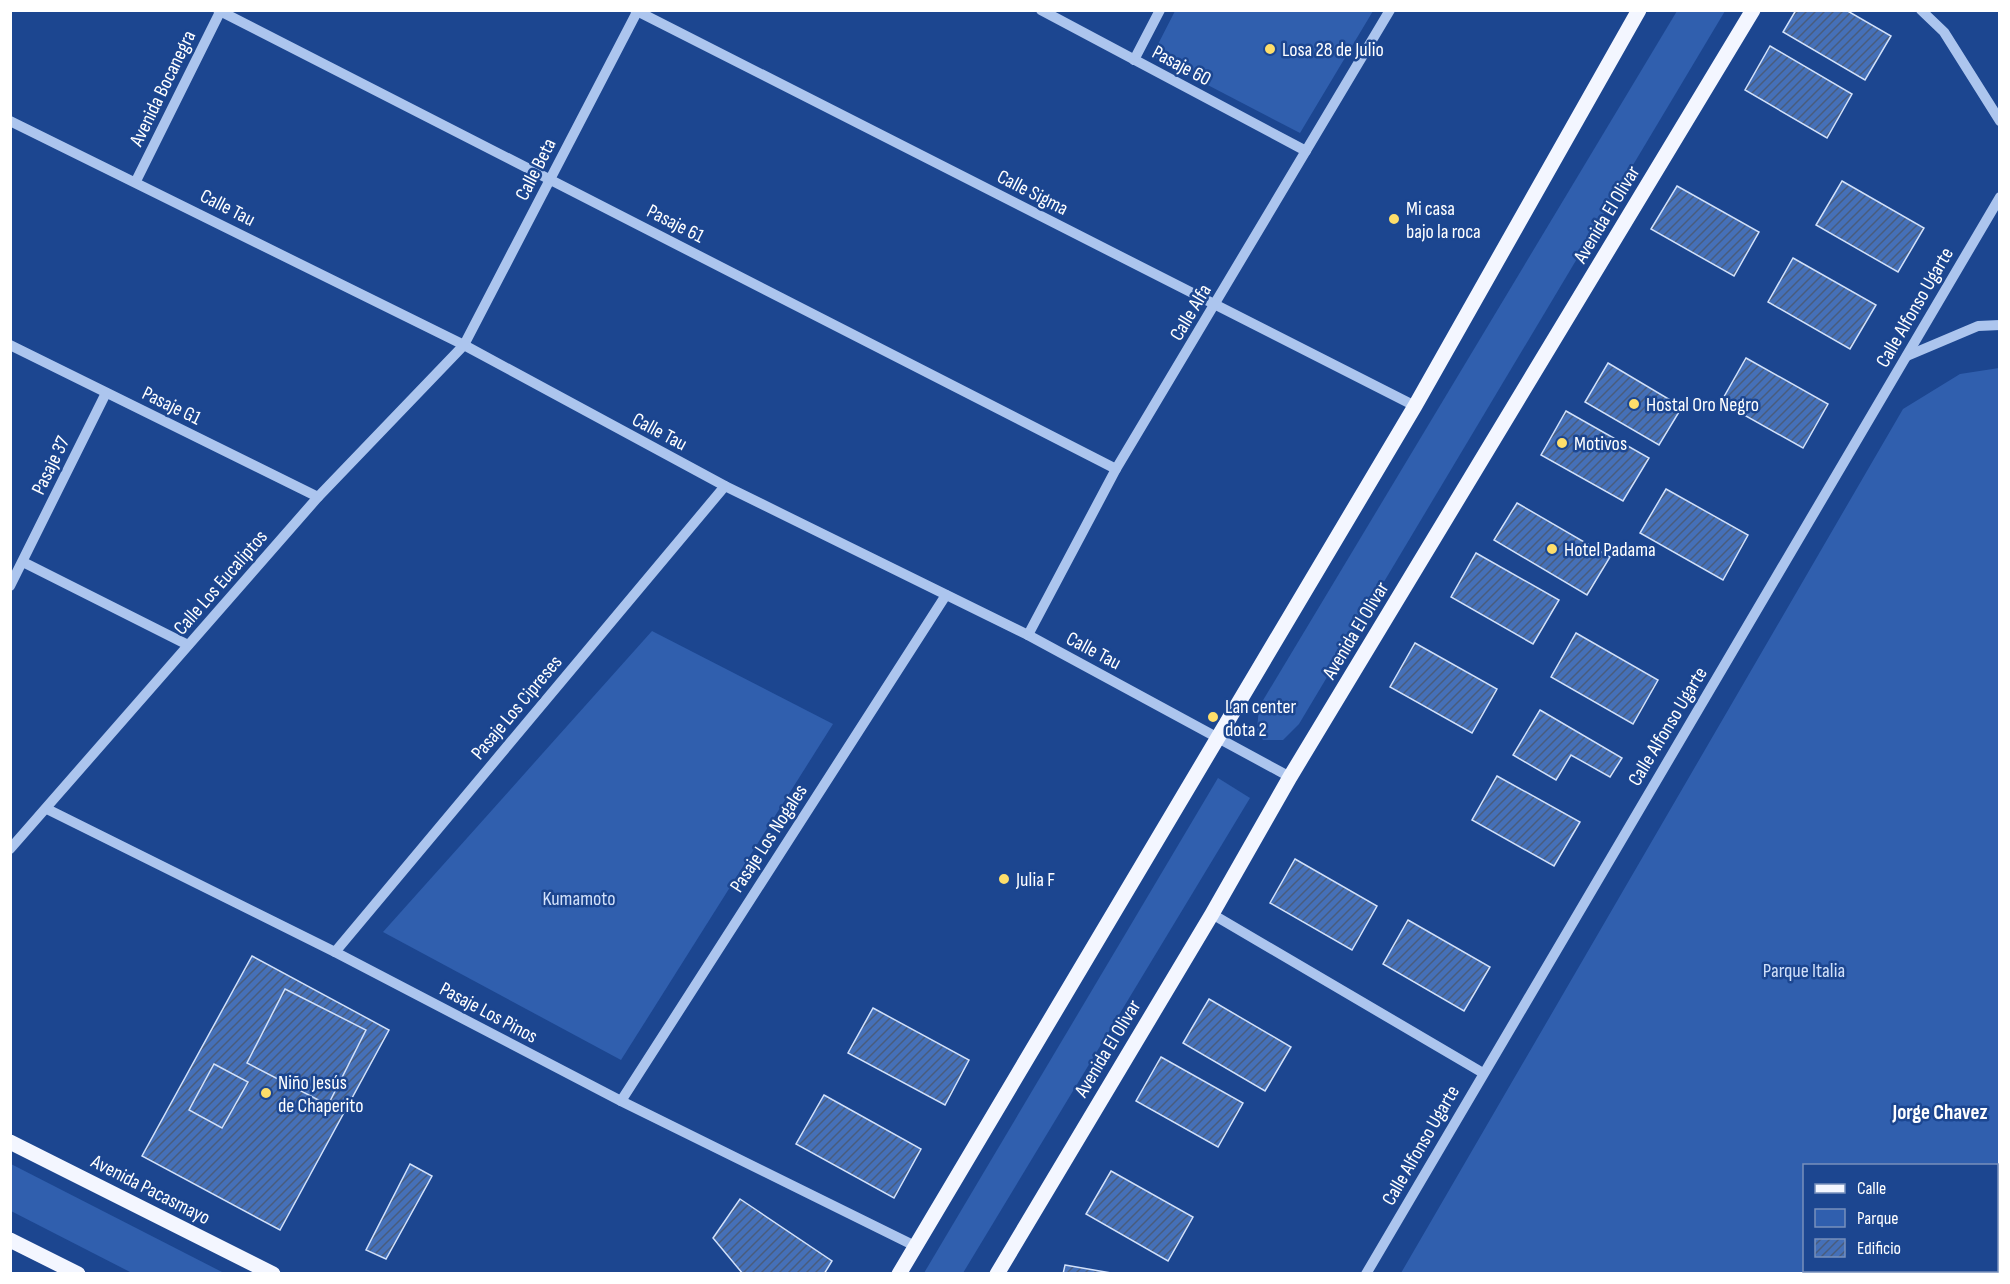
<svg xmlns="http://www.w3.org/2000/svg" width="2010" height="1284" font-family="'Sofia Sans Condensed',sans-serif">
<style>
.green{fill:#305fae;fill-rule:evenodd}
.building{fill:url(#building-hatch);stroke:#d2e1fa;stroke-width:1.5}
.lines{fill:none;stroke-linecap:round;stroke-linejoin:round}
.minor{stroke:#acc5ee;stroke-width:10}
.major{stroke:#f3f6ff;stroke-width:15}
.poi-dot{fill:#fede6a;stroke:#1c4690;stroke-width:2}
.labels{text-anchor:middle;stroke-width:5;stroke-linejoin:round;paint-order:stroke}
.poi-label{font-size:20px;fill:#fff;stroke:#1c4690;text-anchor:start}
.street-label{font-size:20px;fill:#fff;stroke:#1c4690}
.park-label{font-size:20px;fill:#d2e1fa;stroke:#1c4690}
.neighbourhood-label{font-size:21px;font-weight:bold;fill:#fff;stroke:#1c4690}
</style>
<defs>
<pattern id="building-hatch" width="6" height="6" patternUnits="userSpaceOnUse" patternTransform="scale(1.5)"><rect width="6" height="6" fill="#4570b8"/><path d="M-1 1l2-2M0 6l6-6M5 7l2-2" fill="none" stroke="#495c7d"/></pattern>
</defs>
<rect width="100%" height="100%" fill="#1c4690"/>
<g class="green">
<polygon points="1175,11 1175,10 1373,11 1300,133 1152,56"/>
<polygon points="1677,11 1725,11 1299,724 1283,740 1263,740 1257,730 1259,707"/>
<path d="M1999 368V1273H1401L1903 409 1960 374ZM1804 1166H1996V1270H1804Z"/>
<polygon points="652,631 833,724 621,1060 383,932"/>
<polygon points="1218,778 1250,798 963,1273 924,1273"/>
<polygon points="10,1164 11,1164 224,1273 132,1273 11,1211"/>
</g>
<g class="building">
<polygon points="1796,10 1846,10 1891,36 1865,80 1783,32"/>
<polygon points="1770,46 1852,94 1827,138 1745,90"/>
<polygon points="1842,181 1924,228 1898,272 1816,225"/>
<polygon points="1677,186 1759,232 1734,276 1651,229"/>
<polygon points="1793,258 1876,305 1850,349 1768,302"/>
<polygon points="1746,358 1828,404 1803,448 1721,402"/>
<polygon points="1608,363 1682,407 1659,445 1585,402"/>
<polygon points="1566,411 1649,458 1623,501 1541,455"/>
<polygon points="1666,489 1748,535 1723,580 1640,533"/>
<polygon points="1517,503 1610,557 1587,595 1494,540"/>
<polygon points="1476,553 1559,600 1533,644 1451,597"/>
<polygon points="1576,633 1658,680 1633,724 1551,677"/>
<polygon points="1415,643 1497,689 1472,733 1390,687"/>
<polygon points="1540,710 1622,758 1610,777 1571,755 1556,780 1513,755"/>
<polygon points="1497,776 1580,822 1554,866 1472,820"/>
<polygon points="1295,859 1377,906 1352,950 1270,903"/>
<polygon points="1408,920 1490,967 1464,1011 1383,964"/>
<polygon points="252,956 389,1030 280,1230 142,1156"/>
<polygon points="285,989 366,1030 328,1105 247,1063"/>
<polygon points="1209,999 1291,1047 1265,1091 1183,1043"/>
<polygon points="873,1008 969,1060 945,1105 848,1053"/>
<polygon points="1161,1057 1243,1103 1218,1147 1136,1101"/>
<polygon points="214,1064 248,1082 222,1128 189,1110"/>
<polygon points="824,1095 921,1149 894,1198 796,1144"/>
<polygon points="410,1164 432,1176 386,1259 366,1250"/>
<polygon points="1111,1171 1193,1217 1168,1261 1086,1214"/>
<polygon points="740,1199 832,1261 824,1274 743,1274 713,1238"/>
<polygon points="1065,1265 1117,1274 1063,1274"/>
</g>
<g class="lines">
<g class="minor">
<polyline points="218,10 1116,469"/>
<polyline points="635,10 1415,406"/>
<polyline points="1041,10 1306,151"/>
<polyline points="1921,10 1944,32 2000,121"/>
<polyline points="1134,60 1160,10"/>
<polyline points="10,121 464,345 725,486 1028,635 1290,777"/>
<polyline points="136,181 221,10"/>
<polyline points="10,345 318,497"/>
<polyline points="1907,356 1978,326 2000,325"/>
<polyline points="23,562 188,645"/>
<polyline points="10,586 106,393"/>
<polyline points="1028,635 1116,469 1390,10"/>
<polyline points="47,809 335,952 621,1101 915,1246"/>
<polyline points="10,849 318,497 464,345 638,10"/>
<polyline points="1212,914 1483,1073"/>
<polyline points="335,952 725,486"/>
<polyline points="621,1101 946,595"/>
<polyline points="1366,1274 2000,197"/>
</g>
<g class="major">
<polyline points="10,1142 273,1274"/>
<polyline points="10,1240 78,1274"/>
<polyline points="899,1274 1415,406 1639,10"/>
<polyline points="997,1274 1212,914 1290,777 1753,10"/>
</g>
</g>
<g class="poi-dot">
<circle cx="1270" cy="49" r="6"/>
<circle cx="1394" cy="219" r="6"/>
<circle cx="1634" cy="404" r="6"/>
<circle cx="1562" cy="443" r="6"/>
<circle cx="1552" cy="549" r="6"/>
<circle cx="1213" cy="717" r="6"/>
<circle cx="1004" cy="879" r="6"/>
<circle cx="266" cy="1093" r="6"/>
</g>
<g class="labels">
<g class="poi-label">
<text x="1282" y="56">Losa 28 de Julio</text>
<text x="1406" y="215">Mi casa<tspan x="1406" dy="23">bajo la roca</tspan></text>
<text x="1646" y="411">Hostal Oro Negro</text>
<text x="1574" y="450">Motivos</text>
<text x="1564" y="556">Hotel Padama</text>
<text x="1225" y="713">Lan center<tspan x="1225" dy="23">dota 2</tspan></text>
<text x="1016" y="886">Julia F</text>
<text x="278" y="1089">Niño Jesús<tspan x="278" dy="23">de Chaperito</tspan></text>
</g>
<g class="street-label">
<text transform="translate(1182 65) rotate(28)" y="7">Pasaje 60</text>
<text transform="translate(162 88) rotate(-64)" y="7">Avenida Bocanegra</text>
<text transform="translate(535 169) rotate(-63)" y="7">Calle Beta</text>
<text transform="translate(1033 192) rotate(27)" y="7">Calle Sigma</text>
<text transform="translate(228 207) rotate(27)" y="7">Calle Tau</text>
<text transform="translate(1606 214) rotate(-59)" y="7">Avenida El Olivar</text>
<text transform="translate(676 223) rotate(27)" y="7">Pasaje 61</text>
<text transform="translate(1914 307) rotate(-60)" y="7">Calle Alfonso Ugarte</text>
<text transform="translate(1190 312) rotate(-59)" y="7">Calle Alfa</text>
<text transform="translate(172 405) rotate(26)" y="7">Pasaje G1</text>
<text transform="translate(660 431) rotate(28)" y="7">Calle Tau</text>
<text transform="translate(50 465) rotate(-64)" y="7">Pasaje 37</text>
<text transform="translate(220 582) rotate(-49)" y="7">Calle Los Eucaliptos</text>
<text transform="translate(1355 630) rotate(-59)" y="7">Avenida El Olivar</text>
<text transform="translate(1094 650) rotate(28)" y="7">Calle Tau</text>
<text transform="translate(516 707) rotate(-50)" y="7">Pasaje Los Cipreses</text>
<text transform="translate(1667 726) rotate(-59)" y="7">Calle Alfonso Ugarte</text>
<text transform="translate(768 838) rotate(-57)" y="7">Pasaje Los Nogales</text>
<text transform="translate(489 1012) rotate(28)" y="7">Pasaje Los Pinos</text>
<text transform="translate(1107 1048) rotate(-59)" y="7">Avenida El Olivar</text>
<text transform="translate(1420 1145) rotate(-60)" y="7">Calle Alfonso Ugarte</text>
<text transform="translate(151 1189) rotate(27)" y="7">Avenida Pacasmayo</text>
</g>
<g class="park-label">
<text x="579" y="905">Kumamoto</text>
<text x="1804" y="977">Parque Italia</text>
</g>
<g class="neighbourhood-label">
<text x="1940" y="1119">Jorge Chavez</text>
</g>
</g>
<rect width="2010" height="1284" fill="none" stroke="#ffffff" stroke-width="24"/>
<rect x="1803" y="1164" width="195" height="108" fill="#1c4690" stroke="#7790bc" stroke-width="1.5"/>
<rect x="1815" y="1184" width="30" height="9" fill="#f3f6ff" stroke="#7790bc" stroke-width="1.5"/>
<text x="1857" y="1194" font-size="18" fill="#ffffff">Calle</text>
<rect x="1815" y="1209" width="30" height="18" fill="#305fae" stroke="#7790bc" stroke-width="1.5"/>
<text x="1857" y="1224" font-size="18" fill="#ffffff">Parque</text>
<rect x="1815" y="1239" width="30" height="18" fill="url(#building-hatch)" stroke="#7790bc" stroke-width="1.5"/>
<text x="1857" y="1254" font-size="18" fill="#ffffff">Edificio</text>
</svg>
